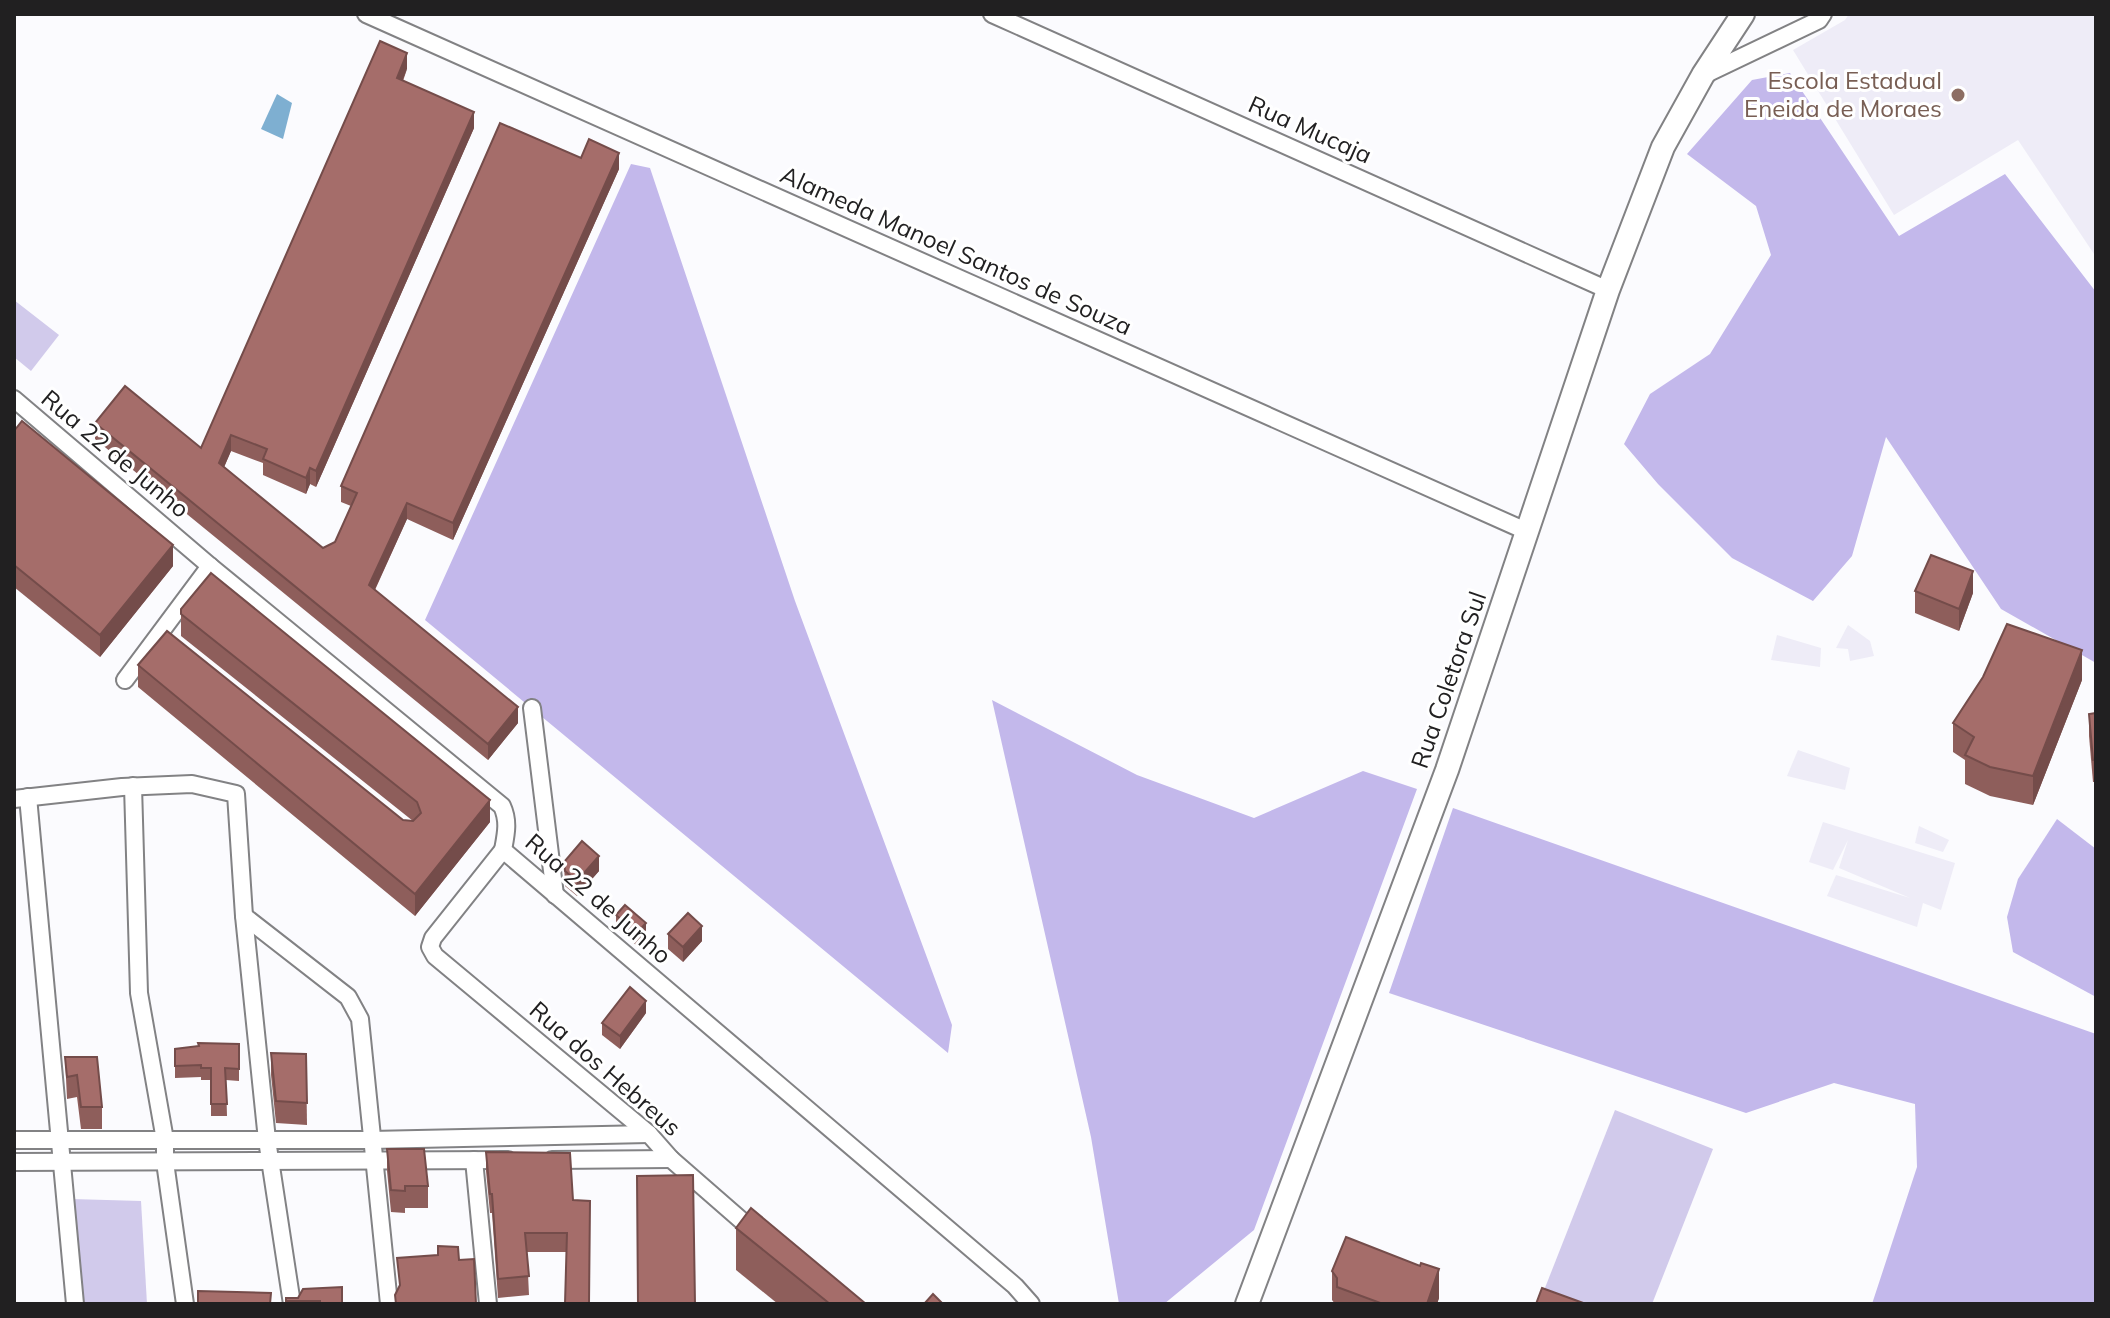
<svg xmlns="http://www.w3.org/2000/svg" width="2110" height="1318" font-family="Mulish,sans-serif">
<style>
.built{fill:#eeecf7}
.green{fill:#d1caeb}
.forest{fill:#c3b8eb}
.water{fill:#7eafd1}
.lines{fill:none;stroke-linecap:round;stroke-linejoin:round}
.street-casing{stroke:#828284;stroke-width:20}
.secondary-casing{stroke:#828284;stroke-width:26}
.street{stroke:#fff;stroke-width:16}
.secondary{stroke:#fff;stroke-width:22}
.wall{fill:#8e5e5b}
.shaded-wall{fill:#744c4a}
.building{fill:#a56d6a;stroke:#744c4a;stroke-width:2}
.education-dot{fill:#8d6e63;stroke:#fff;stroke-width:3}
.labels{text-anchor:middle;stroke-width:6;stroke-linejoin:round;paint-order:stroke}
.education-label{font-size:24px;fill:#785e54;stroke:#fff;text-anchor:end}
.street-label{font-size:24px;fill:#212021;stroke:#fff}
</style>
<rect width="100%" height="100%" fill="#fbfbfe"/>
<g class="built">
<polygon points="1849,14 2096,14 2096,257 2018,140 1894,215 1793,50 1845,20"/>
<polygon points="1848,625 1870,641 1874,656 1850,661 1848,649 1836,648"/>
<polygon points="1777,635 1821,648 1820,667 1771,660"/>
<polygon points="1798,750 1850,768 1845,790 1787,776"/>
<polygon points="1823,822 1955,863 1941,910 1923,903 1917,927 1827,896 1836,875 1910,898 1839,868 1848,840 1833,870 1809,862"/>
<polygon points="1919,826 1949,840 1943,852 1915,843"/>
</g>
<g class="green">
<polygon points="14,300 59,335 31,371 14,357"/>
<polygon points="1615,1110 1713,1149 1652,1304 1558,1304 1541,1298"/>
<polygon points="72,1199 141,1201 147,1304 80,1304"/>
</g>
<g class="forest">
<polygon points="1790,73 1899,236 2005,174 2096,292 2096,663 2001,609 1886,437 1852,556 1813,601 1732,558 1658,484 1624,444 1650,394 1710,354 1771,255 1756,206 1687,154 1752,80"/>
<polygon points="631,164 650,168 795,601 952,1025 948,1053 425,620"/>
<polygon points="992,700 1137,775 1254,818 1363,771 1417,789 1254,1230 1164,1304 1119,1304 1091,1137"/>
<polygon points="1453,808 2096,1034 2096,1304 1872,1304 1917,1167 1915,1104 1834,1083 1746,1113 1389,993"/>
<polygon points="2057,819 2096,849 2096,997 2013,952 2007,917 2018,879"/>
</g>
<polygon class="water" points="277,94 292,103 283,139 261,129"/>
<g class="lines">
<g class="street-casing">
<g id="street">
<polyline points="366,14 1526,531"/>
<polyline points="992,14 1608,290"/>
<polyline points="1704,75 1819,20 1823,14"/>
<path d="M14 399 210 566 502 806C509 821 506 834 503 850L1015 1286 1031 1304"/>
<polyline points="125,680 210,566"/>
<polyline points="532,708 555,895"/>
<polyline points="133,786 139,993 165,1140 165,1162 185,1304"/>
<polyline points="28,797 75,1304"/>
<polyline points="14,799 122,787 192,784 236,794 244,916 267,1140 292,1304"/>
<polyline points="503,850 433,938 430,947 435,956 649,1134 671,1159 757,1234"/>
<polyline points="244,916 348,997 360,1019 389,1304"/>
<polyline points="14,1140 371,1140 649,1134"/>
<polyline points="474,1160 488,1304"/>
<polyline points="552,1160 671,1159"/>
<polyline points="14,1162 508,1160"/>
</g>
</g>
<g class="secondary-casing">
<polyline id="secondary" points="1247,1304 1447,770 1608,290 1663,147 1703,75 1743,14"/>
</g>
<use href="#street" class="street"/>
<use href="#secondary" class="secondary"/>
</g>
<g class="wall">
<polygon points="407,69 403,81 474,128 316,487 310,484 306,494 263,475 263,463 231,451 224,467 323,548 335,542 351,506 341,502 341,486 581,158 619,169 453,540 407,519 375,590 518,723 488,760 95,439 95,423 201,448"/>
<polygon points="14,431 173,566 100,657 14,587"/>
<polygon points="1915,591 1973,593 1959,631 1915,613"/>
<polygon points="181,614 490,822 415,916 138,687 138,665 403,820 413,821 181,636"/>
<polygon points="2082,680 2033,805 1990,796 1965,784 1965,760 1953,752 1953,723"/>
<polygon points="2096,713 2096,782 2093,782 2089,736 2089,714"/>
<polygon points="564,862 599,871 577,896 565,886"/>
<polygon points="616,915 646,935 637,946 616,927"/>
<polygon points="668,934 702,941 683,962 668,949"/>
<polygon points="646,1013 620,1049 602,1035 602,1023"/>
<polygon points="239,1044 239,1081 226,1080 227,1116 211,1116 211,1080 201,1080 201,1077 175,1078 175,1049"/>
<polygon points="271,1053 306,1054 307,1125 276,1123 271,1075"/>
<polygon points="65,1057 102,1107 102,1129 81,1129 77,1097 67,1099"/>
<polygon points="387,1149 428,1186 428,1208 405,1208 405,1213 391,1212 387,1171"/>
<polygon points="486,1152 570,1153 566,1252 527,1252 529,1295 498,1298 492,1213 490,1213 486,1171"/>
<polygon points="736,1228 866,1304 778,1304 736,1270"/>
<polygon points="1332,1271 1439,1298 1437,1304 1335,1304 1332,1300"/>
<polygon points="286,1298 342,1304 286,1304"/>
</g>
<g class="shaded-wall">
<polygon points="407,53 407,69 397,94 397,78"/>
<polygon points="474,112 474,128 316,487 316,471"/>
<polygon points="619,153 619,169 453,540 453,523"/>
<polygon points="231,435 231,451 219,479 219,463"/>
<polygon points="310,468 310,484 306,494 306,478"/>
<polygon points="407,503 407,519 369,602 369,585"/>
<polygon points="173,545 173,566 100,657 100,635"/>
<polygon points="1973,571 1973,593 1959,631 1959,609"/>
<polygon points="2082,650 2082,680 2033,805 2033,776"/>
<polygon points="518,707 518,723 488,760 488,744"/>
<polygon points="490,800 490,822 415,916 415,894"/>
<polygon points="599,856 599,871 577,896 577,881"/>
<polygon points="646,923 646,935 637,946 637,933"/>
<polygon points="702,926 702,941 683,962 683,947"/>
<polygon points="646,1001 646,1013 620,1049 620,1036"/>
<polygon points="1439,1269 1439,1298 1437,1304 1427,1304"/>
</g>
<g class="building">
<polygon points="380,41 407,53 397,78 474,112 316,471 310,468 306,478 263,459 267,449 231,435 219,463 323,548 335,542 357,493 341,486 500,123 581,158 589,139 619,153 453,523 407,503 369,585 518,707 488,744 95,423 125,386 201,448"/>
<polygon points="22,421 173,545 100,635 14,565 14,431"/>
<polygon points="1931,555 1973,571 1959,609 1915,591"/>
<polygon points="211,573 490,800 415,894 138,665 167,631 403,820 413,821 421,813 417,802 181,614 181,609"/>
<polygon points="2007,624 2082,650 2033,776 1990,767 1965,755 1974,737 1953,723 1983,677"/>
<polygon points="2096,713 2096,760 2093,760 2089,714"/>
<polygon points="582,841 599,856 577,881 565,871 564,862"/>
<polygon points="625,905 646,923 637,933 616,915"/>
<polygon points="688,913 702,926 683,947 668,934"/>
<polygon points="630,987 646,1001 620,1036 602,1023"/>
<polygon points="198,1043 239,1044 239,1069 225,1068 227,1104 211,1104 211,1068 201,1068 201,1065 175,1066 175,1049 199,1046"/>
<polygon points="271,1053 306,1054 307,1103 276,1101"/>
<polygon points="65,1057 97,1057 102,1107 81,1107 77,1075 67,1077"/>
<polygon points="387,1149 424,1149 428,1186 405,1186 405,1191 391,1190"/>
<polygon points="486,1152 570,1153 573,1200 590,1201 589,1304 565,1304 567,1233 525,1233 529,1276 498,1279 492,1194 490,1194"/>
<polygon points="693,1175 695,1304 638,1304 637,1176"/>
<polygon points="751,1208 866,1304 830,1304 736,1228"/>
<polygon points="1346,1237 1420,1266 1421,1263 1439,1269 1427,1304 1383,1304 1337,1287 1337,1278 1332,1271"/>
<polygon points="438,1246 458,1247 459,1260 474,1259 476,1304 396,1304 395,1295 400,1285 397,1258 438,1255"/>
<polygon points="342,1287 342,1304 320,1304 320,1301 286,1301 286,1298 298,1298 303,1289"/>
<polygon points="1542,1288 1586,1304 1536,1304"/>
<polygon points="198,1291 271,1293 270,1304 198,1304"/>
<polygon points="933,1294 943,1304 924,1304"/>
</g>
<circle class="education-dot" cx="1958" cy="95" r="8"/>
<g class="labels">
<g class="education-label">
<text x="1942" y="89">Escola Estadual<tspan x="1942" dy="28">Eneida de Moraes</tspan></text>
</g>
<g class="street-label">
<text transform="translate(1310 130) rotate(24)" y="8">Rua Mucaja</text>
<text transform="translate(956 251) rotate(24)" y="8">Alameda Manoel Santos de Souza</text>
<text transform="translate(115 454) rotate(40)" y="8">Rua 22 de Junho</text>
<text transform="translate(1449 680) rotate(-71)" y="8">Rua Coletora Sul</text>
<text transform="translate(598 899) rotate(41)" y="8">Rua 22 de Junho</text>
<text transform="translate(605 1069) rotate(41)" y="8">Rua dos Hebreus</text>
</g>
</g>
<rect width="2110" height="1318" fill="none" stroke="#212021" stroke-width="32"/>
</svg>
